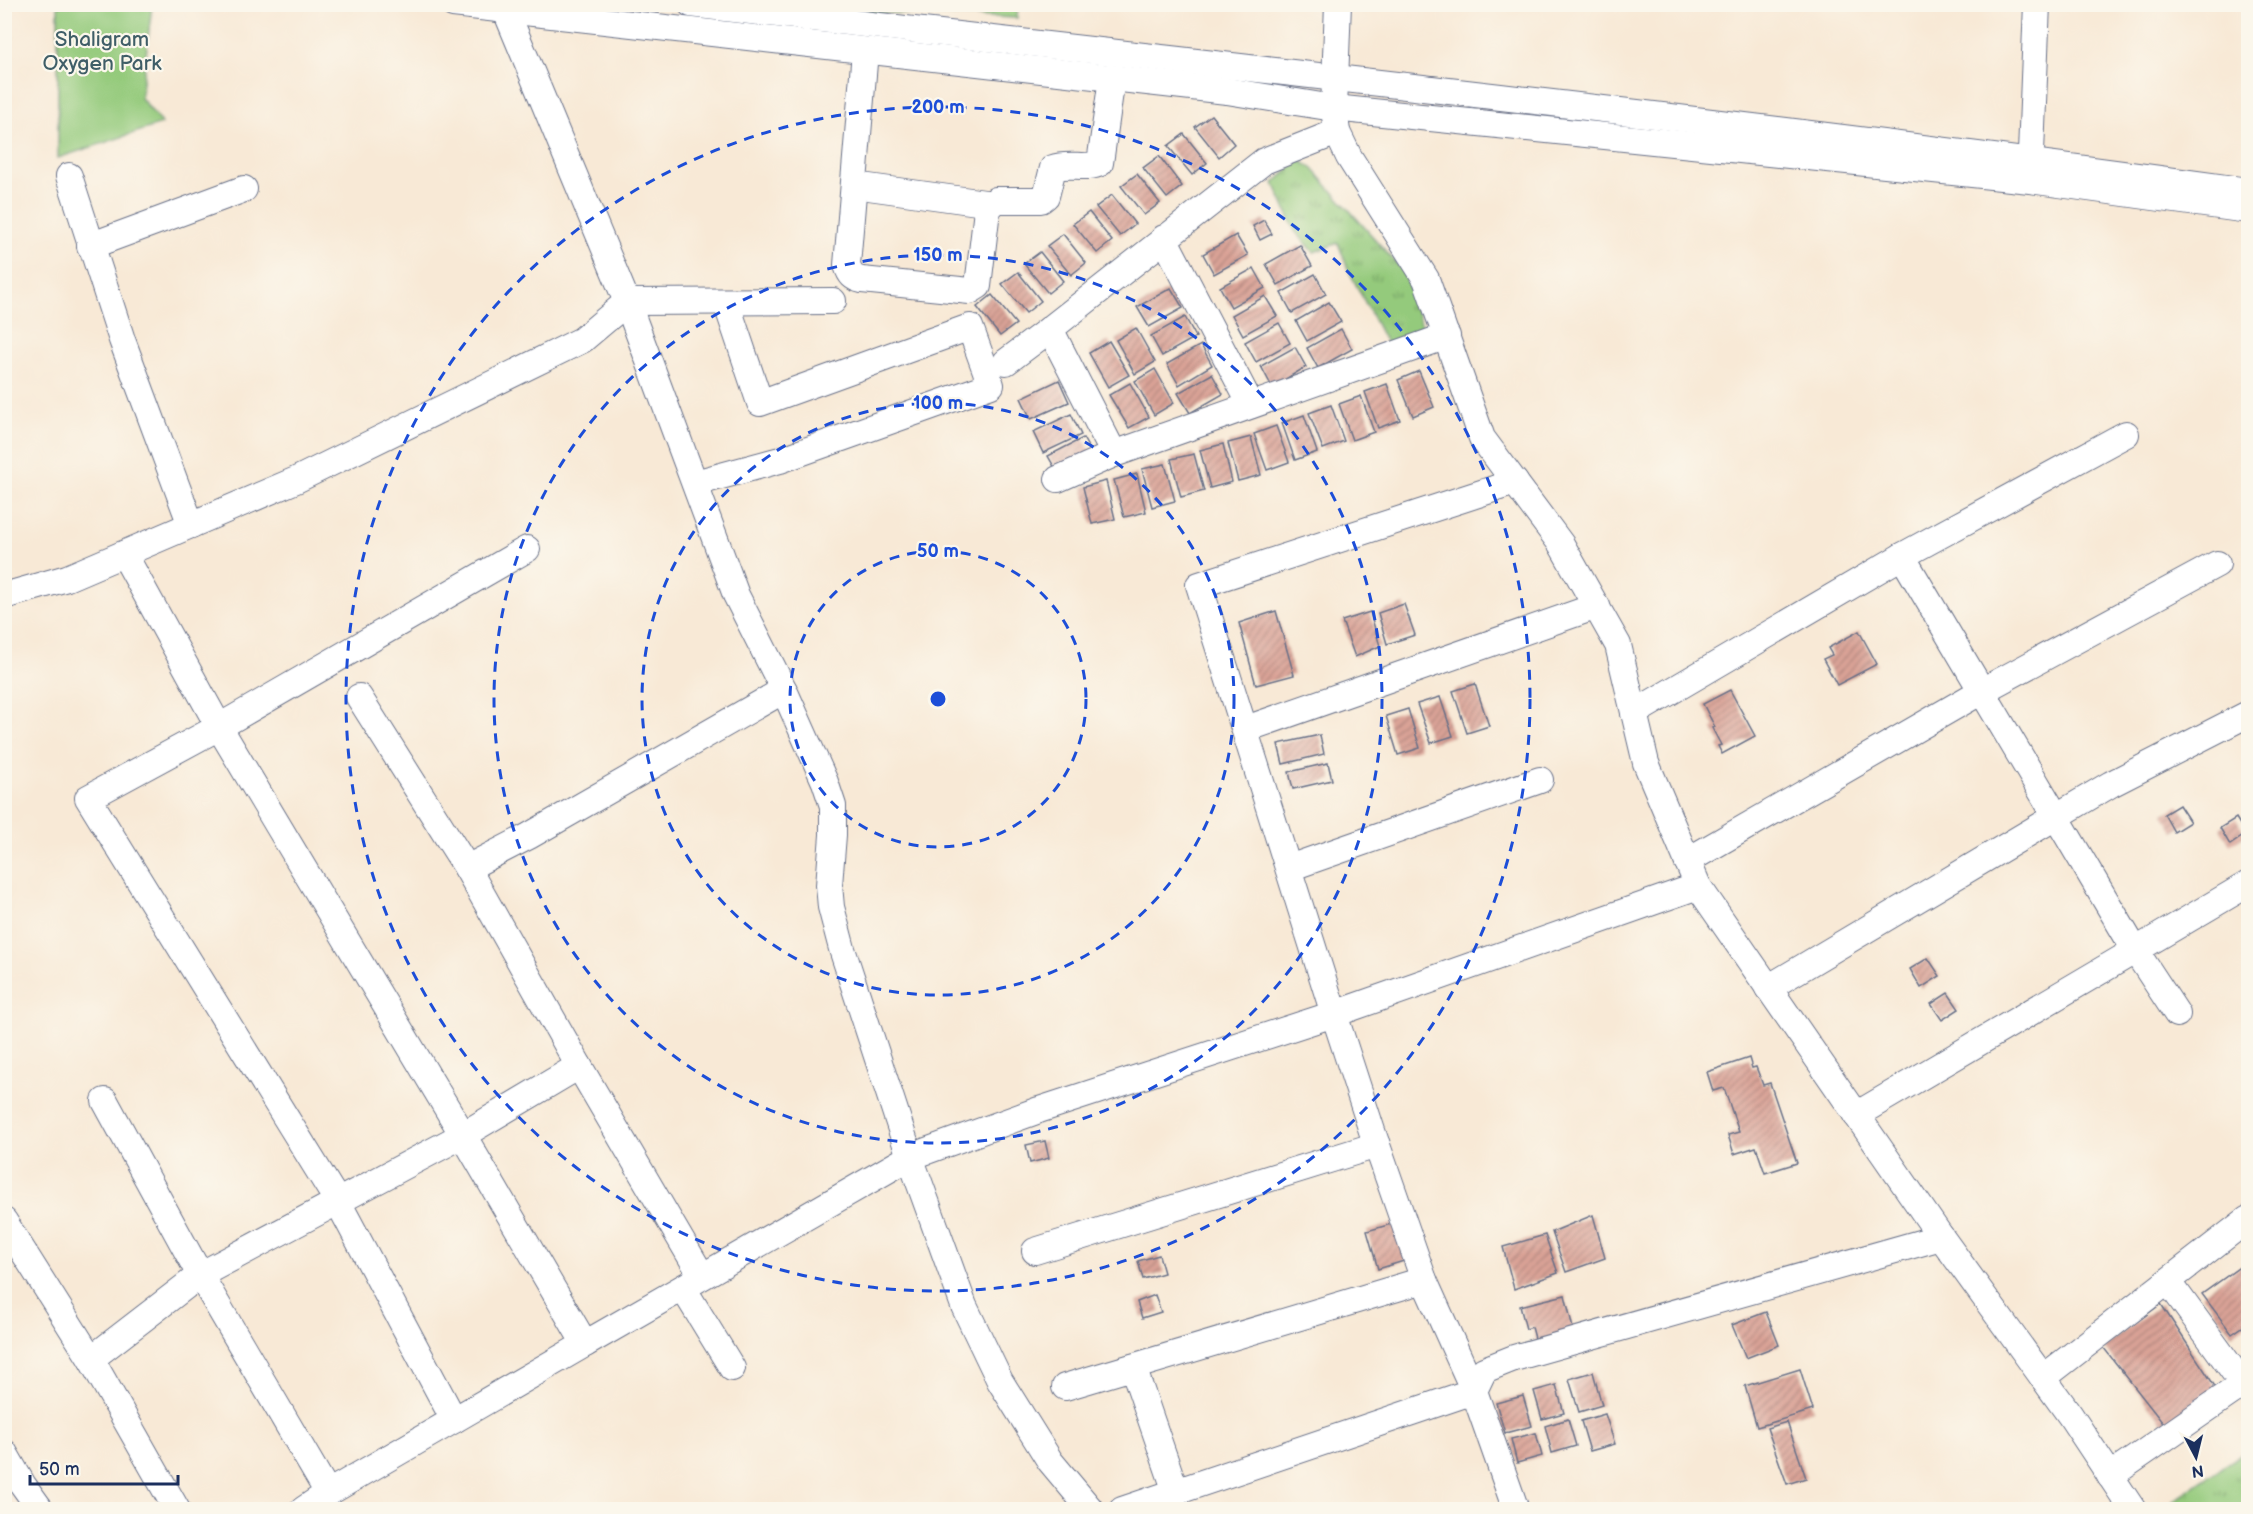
<svg xmlns="http://www.w3.org/2000/svg" width="2253" height="1514" font-family="'Balsamiq Sans',sans-serif">
<style>
.grass{fill:url(#grass-tufts);stroke:#587c6c;stroke-width:1.5}
.park{fill:#94ca7b;stroke:#587c6c;stroke-width:1.5}
.building{fill:url(#building-hatch)}
.lines{fill:none;stroke-linecap:round;stroke-linejoin:round}
.minor-casing{stroke:#687088;stroke-width:28}
.minor{stroke:#fff;stroke-width:26}
.ring{fill:none;stroke:#1d4ed8;stroke-width:3;stroke-dasharray:10 8}
.labels{text-anchor:middle;stroke-width:4.5;stroke-linejoin:round;paint-order:stroke}
.park-label{font-size:21px;fill:#3f5e67;stroke:#fbf7ec}
.centre{fill:#1d4ed8;stroke:#fbf7ec;stroke-width:3}
.ring-label{font-size:18px;text-anchor:middle;font-weight:bold;fill:#1d4ed8;stroke:#fbf7ec;stroke-width:4.5;stroke-linejoin:round;paint-order:stroke}
</style>
<defs>
<pattern id="grass-tufts" width="24" height="20" patternUnits="userSpaceOnUse" patternTransform="scale(1.5)"><rect width="24" height="20" fill="#94ca7b"/><path d="M3 7l-1-3M5 7V3M7 7l1-3M15 17l-1-3M17 17v-4M19 17l1-3" fill="none" stroke="#78a468"/></pattern>
<pattern id="building-hatch" width="6" height="6" patternUnits="userSpaceOnUse" patternTransform="scale(1.5)"><rect width="6" height="6" fill="#daa396"/><path d="M-1 1l2-2M0 6l6-6M5 7l2-2" fill="none" stroke="#b0857e"/></pattern>
</defs>
<rect width="100%" height="100%" fill="#fbf7ec"/>
<filter id="ink" filterUnits="userSpaceOnUse"><feTurbulence type="fractalNoise" baseFrequency=".0167" numOctaves="2"/><feDisplacementMap in="SourceGraphic" scale="12" xChannelSelector="R" yChannelSelector="G"/><feConvolveMatrix kernelMatrix="1 2 1 2 8 2 1 2 1" color-interpolation-filters="sRGB"/></filter>
<filter id="wash" filterUnits="userSpaceOnUse"><feTurbulence type="fractalNoise" baseFrequency=".008" numOctaves="4" result="noise"/><feDisplacementMap in="SourceGraphic" scale="24" xChannelSelector="R" yChannelSelector="G"/><feGaussianBlur stdDeviation="1.35" result="paint"/><feColorMatrix in="noise" values="0 0 0 0 0 0 0 0 0 0 0 0 0 0 0 0 0 1.4 0 .05"/><feComposite in="paint" operator="in"/></filter>
<g filter="url(#wash)">
<rect width="100%" height="100%" fill="#f8e9d6"/>
<g class="grass">
<polygon points="1300,160 1313,169 1404,272 1422,326 1388,347 1348,269 1338,243 1314,252 1295,231 1274,183"/>
<polygon points="2248,1449 2248,1509 2179,1509 2173,1501"/>
</g>
<g class="park">
<polygon points="770,4 1018,5 1017,18 770,8"/>
<polygon points="58,5 152,5 141,98 162,124 58,158"/>
</g>
<g id="blocks">
<g class="building">
<polygon points="1211,115 1234,144 1219,157 1195,127"/>
<polygon points="1184,134 1207,163 1192,175 1168,146"/>
<polygon points="1159,156 1182,186 1167,198 1143,168"/>
<polygon points="1137,174 1160,203 1144,215 1121,186"/>
<polygon points="1112,195 1135,224 1120,236 1096,207"/>
<polygon points="1089,212 1112,241 1097,253 1073,224"/>
<polygon points="1264,220 1272,234 1260,240 1253,226"/>
<polygon points="1063,234 1086,263 1071,275 1047,246"/>
<polygon points="1236,235 1248,255 1214,274 1203,254"/>
<polygon points="1300,245 1312,266 1278,285 1266,264"/>
<polygon points="1040,252 1063,281 1048,293 1024,264"/>
<polygon points="1254,268 1265,288 1231,307 1220,287"/>
<polygon points="1018,272 1041,301 1026,313 1002,284"/>
<polygon points="1315,274 1326,294 1292,313 1281,293"/>
<polygon points="1171,288 1183,308 1149,327 1137,307"/>
<polygon points="992,295 1016,324 1000,336 977,307"/>
<polygon points="1265,296 1277,316 1243,335 1232,315"/>
<polygon points="1329,302 1341,322 1307,341 1296,321"/>
<polygon points="1185,317 1196,337 1162,356 1151,336"/>
<polygon points="1279,323 1290,343 1256,362 1245,342"/>
<polygon points="1136,328 1155,362 1135,374 1116,340"/>
<polygon points="1341,329 1352,349 1318,368 1307,348"/>
<polygon points="1109,341 1129,375 1108,387 1089,353"/>
<polygon points="1201,345 1212,365 1179,385 1167,364"/>
<polygon points="1295,347 1306,367 1272,387 1261,366"/>
<polygon points="1155,369 1174,403 1154,415 1135,381"/>
<polygon points="1419,371 1434,407 1413,416 1398,380"/>
<polygon points="1212,374 1223,394 1190,413 1178,393"/>
<polygon points="1059,380 1069,402 1031,419 1021,398"/>
<polygon points="1130,383 1149,417 1129,428 1109,395"/>
<polygon points="1387,384 1400,420 1378,428 1365,392"/>
<polygon points="1361,396 1374,432 1352,440 1339,404"/>
<polygon points="1331,405 1344,441 1323,449 1309,413"/>
<polygon points="1071,414 1081,435 1043,453 1033,432"/>
<polygon points="1304,415 1317,452 1295,460 1282,423"/>
<polygon points="1276,426 1289,462 1267,470 1254,434"/>
<polygon points="1251,437 1261,475 1238,481 1228,443"/>
<polygon points="1083,438 1094,458 1060,477 1048,456"/>
<polygon points="1223,444 1232,482 1210,488 1200,450"/>
<polygon points="1194,454 1204,491 1181,497 1171,459"/>
<polygon points="1165,464 1175,501 1152,507 1142,469"/>
<polygon points="1137,474 1146,512 1124,517 1114,480"/>
<polygon points="1106,481 1115,519 1092,524 1083,487"/>
<polygon points="1404,604 1415,635 1387,644 1378,613"/>
<polygon points="1276,611 1294,675 1256,685 1239,623"/>
<polygon points="1370,612 1380,646 1355,657 1342,621"/>
<polygon points="1859,631 1877,664 1837,685 1823,659 1832,655 1828,648"/>
<polygon points="1475,684 1489,726 1467,733 1453,691"/>
<polygon points="1730,690 1755,736 1722,754 1718,746 1721,745 1712,728 1715,727 1703,704"/>
<polygon points="1440,697 1453,736 1431,743 1417,704"/>
<polygon points="1408,709 1420,748 1398,755 1386,716"/>
<polygon points="1320,735 1324,754 1283,764 1278,744"/>
<polygon points="1328,763 1332,780 1293,789 1289,772"/>
<polygon points="2179,805 2190,822 2174,832 2164,814"/>
<polygon points="2236,818 2246,834 2230,845 2220,828"/>
<polygon points="1928,958 1940,976 1921,988 1910,969"/>
<polygon points="1948,993 1959,1009 1942,1020 1931,1004"/>
<polygon points="1749,1058 1752,1068 1756,1067 1763,1085 1770,1083 1797,1163 1765,1173 1756,1147 1734,1154 1728,1135 1739,1132 1724,1088 1713,1091 1707,1072"/>
<polygon points="1045,1141 1049,1158 1030,1163 1026,1145"/>
<polygon points="1593,1215 1605,1258 1566,1272 1552,1232"/>
<polygon points="1395,1223 1407,1260 1378,1269 1367,1231"/>
<polygon points="1545,1235 1558,1273 1514,1289 1503,1247"/>
<polygon points="1159,1255 1164,1273 1143,1279 1138,1261"/>
<polygon points="2248,1261 2248,1323 2232,1334 2202,1294"/>
<polygon points="1155,1295 1161,1312 1142,1318 1137,1302"/>
<polygon points="1565,1295 1575,1337 1537,1346 1532,1327 1526,1329 1520,1306"/>
<polygon points="2161,1304 2218,1391 2166,1427 2103,1347"/>
<polygon points="1766,1312 1779,1345 1746,1358 1732,1325"/>
<polygon points="1800,1369 1813,1410 1757,1427 1745,1386"/>
<polygon points="1593,1372 1602,1405 1579,1412 1569,1379"/>
<polygon points="1556,1385 1564,1413 1542,1419 1534,1391"/>
<polygon points="1523,1396 1532,1426 1505,1433 1496,1403"/>
<polygon points="1605,1414 1615,1444 1590,1451 1581,1421"/>
<polygon points="1568,1419 1576,1446 1552,1453 1545,1426"/>
<polygon points="1787,1422 1806,1478 1787,1484 1767,1428"/>
<polygon points="1536,1433 1542,1456 1517,1463 1511,1439"/>
</g>
</g>
</g>
<g filter="url(#ink)">
<use href="#blocks" fill-opacity="0" stroke="#687088" stroke-width="1.5"/>
<g class="lines">
<g class="minor-casing">
<g id="minor">
<polyline points="453,4 1227,91 1334,108 2030,180 2248,210"/>
<polyline points="506,4 506,11 627,302 736,595 784,690 825,782 833,806 833,835 829,885 831,907 842,949 910,1157 964,1306 1000,1381 1050,1461 1091,1510"/>
<path d="M691 4C1210 65 1730 119 2248 191"/>
<polyline points="1338,4 1334,108 1337,132 1349,157 1426,279 1482,438 1561,544 1618,645 1646,763 1698,886 1941,1237 2070,1415 2133,1510"/>
<path d="M865 51 847 265C850 275 853 278 862 280L970 291 978 286 987 210 996 200H1041L1046 196 1053 168C1069 162 1086 170 1100 163L1112 78"/>
<polyline points="1337,132 1264,161 1050,329 1114,454 1447,336"/>
<polyline points="69,176 122,340 191,525"/>
<polyline points="2030,177 2037,4"/>
<polyline points="854,185 992,204"/>
<polyline points="1164,238 1251,405"/>
<polyline points="90,246 244,189"/>
<polyline points="1006,362 1050,329"/>
<polyline points="2126,434 1902,556 2135,950 2177,1014"/>
<polyline points="1058,479 1114,454"/>
<polyline points="1515,482 1199,585 1334,1014 1698,886"/>
<polyline points="695,483 780,460 991,385 970,327 760,403 726,302"/>
<polyline points="527,549 219,727 463,1135 579,1066 702,1276"/>
<polyline points="124,554 219,727 88,798 338,1202 454,1420"/>
<polyline points="4,596 67,578 296,480 582,340 627,302 833,301"/>
<polyline points="359,697 467,868 579,1066"/>
<polyline points="1634,713 1902,556"/>
<polyline points="1246,729 1597,606"/>
<polyline points="1687,861 1980,692 2217,564"/>
<polyline points="467,868 529,836 784,690"/>
<polyline points="1289,868 1540,780"/>
<polyline points="1768,988 2111,784 2248,714"/>
<polyline points="105,1101 200,1275 91,1359 177,1510"/>
<polyline points="1856,1115 2248,884"/>
<polyline points="4,1221 91,1359"/>
<polyline points="1035,1251 1377,1145"/>
<polyline points="683,1288 732,1368"/>
<polyline points="585,1344 910,1157 1039,1110 1334,1014 1372,1131 1424,1280 1474,1391 1122,1510"/>
<polyline points="1133,1367 1176,1492"/>
<polyline points="2043,1378 2248,1219"/>
<polyline points="1065,1387 1424,1280"/>
<polyline points="4,1452 23,1485 41,1510"/>
<polyline points="2110,1476 2243,1384 2168,1281"/>
<polyline points="303,1510 328,1493 200,1275 463,1135 585,1344 328,1493"/>
<polyline points="1516,1510 1474,1391 1484,1370 1514,1358 1941,1237"/>
</g>
</g>
<use href="#minor" class="minor"/>
</g>
</g>
<g class="ring">
<circle cx="938" cy="699" r="148"/>
<circle cx="938" cy="699" r="296"/>
<circle cx="938" cy="699" r="444"/>
<circle cx="938" cy="699" r="592"/>
</g>
<g class="labels">
<g class="park-label">
<text x="102" y="46">Shaligram<tspan x="102" dy="24">Oxygen Park</tspan></text>
</g>
</g>
<circle cx="938" cy="699" r="9" class="centre"/>
<g class="ring-label">
<text x="938" y="113">200 m</text>
<text x="938" y="261">150 m</text>
<text x="938" y="409">100 m</text>
<text x="938" y="557">50 m</text>
</g>
<rect width="2253" height="1514" fill="none" stroke="#fbf7ec" stroke-width="24"/>
<g transform="translate(2196 1457) rotate(173)" stroke="#fbf7ec" stroke-width="4.5" paint-order="stroke">
<path d="M0-4.5L10 22L0 15L-10 22Z" fill="#1b2f5e"/>
<text y="-9" font-size="16" font-weight="bold" text-anchor="middle" fill="#1b2f5e">N</text>
</g>
<path d="M30 1475v9h148v-9" fill="none" stroke="#1b2f5e" stroke-width="3"/>
<text x="39" y="1475" font-size="18" fill="#1b2f5e" stroke="#fbf7ec" stroke-width="4.5" paint-order="stroke">50 m</text>
</svg>
